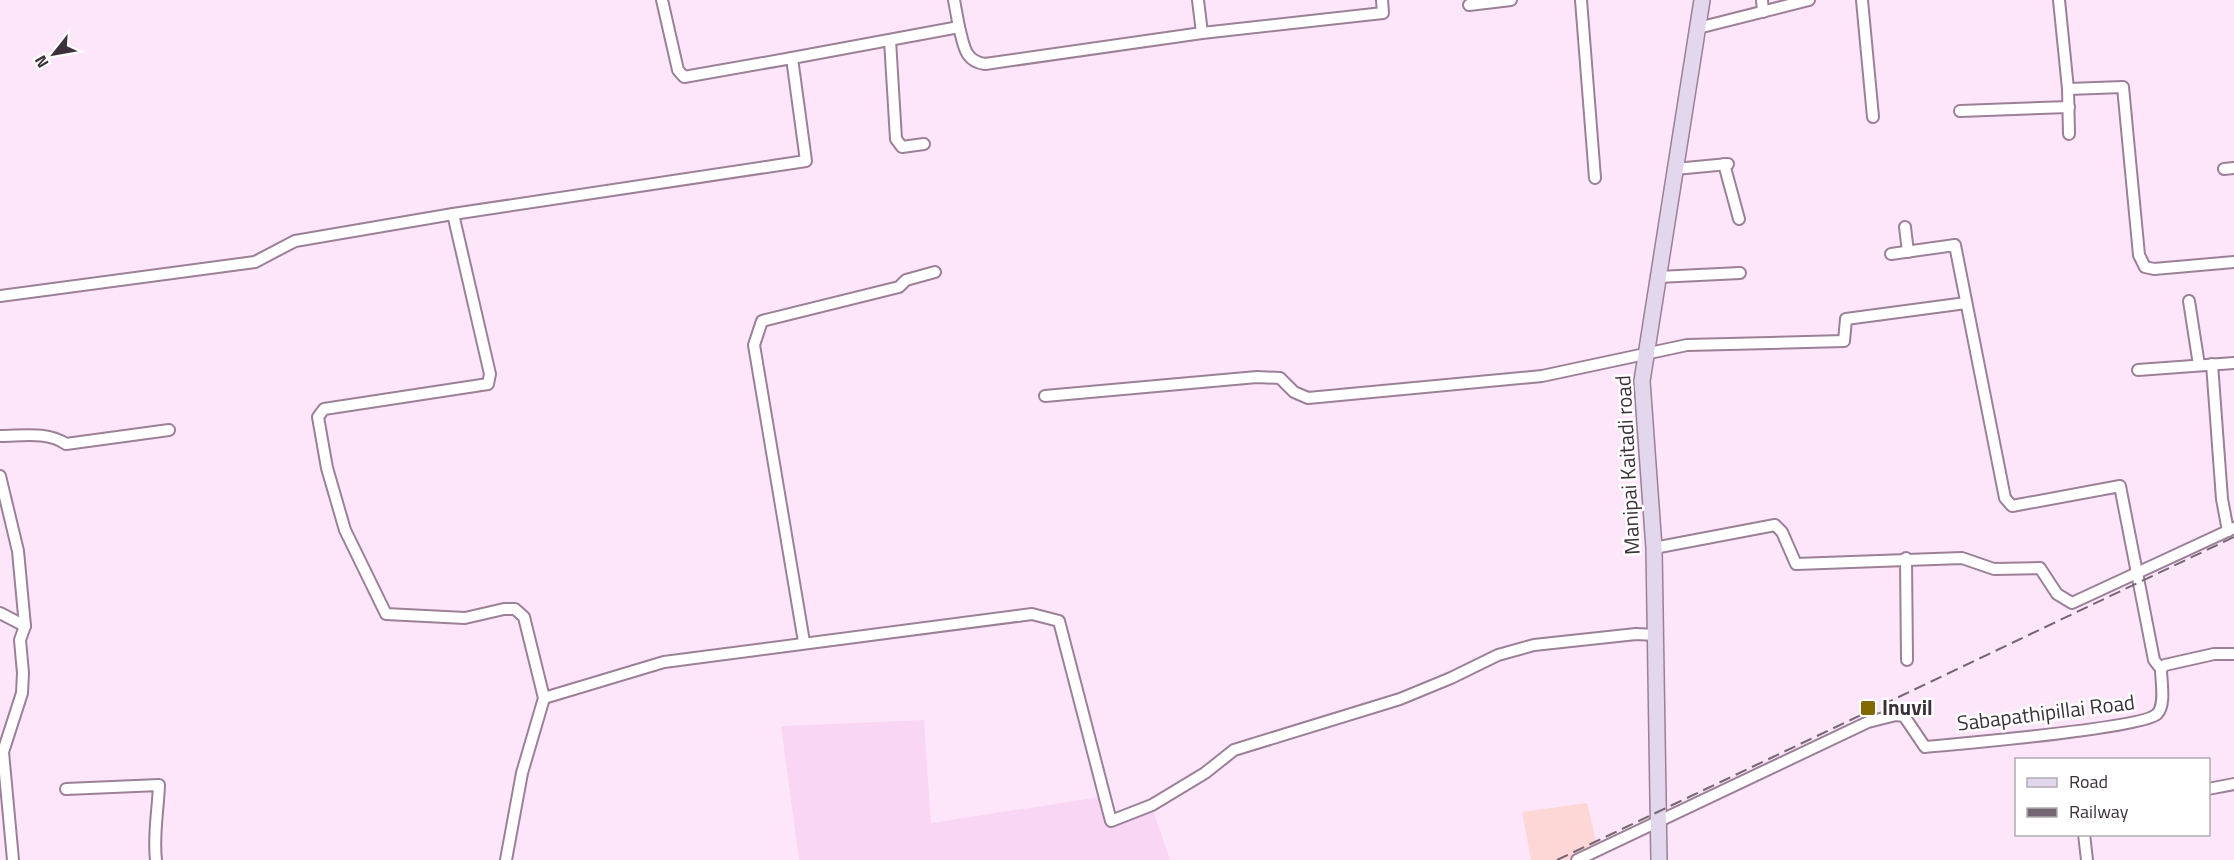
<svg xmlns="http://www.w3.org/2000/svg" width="2234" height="860" font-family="'Titillium Web',sans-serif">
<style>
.built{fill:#fad6f5}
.green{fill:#fdd6d6}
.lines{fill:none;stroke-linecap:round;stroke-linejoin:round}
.minor-casing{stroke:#9b8097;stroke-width:14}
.secondary-casing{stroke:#9b8097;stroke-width:18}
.minor{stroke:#fff;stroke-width:10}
.secondary{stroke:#e2d7ec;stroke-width:15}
.rail{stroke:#746672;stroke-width:2;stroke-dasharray:12 6;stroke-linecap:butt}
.poi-dot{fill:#836902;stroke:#fff;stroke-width:2}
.labels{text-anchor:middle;stroke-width:5;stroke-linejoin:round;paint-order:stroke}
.street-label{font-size:21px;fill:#3c313a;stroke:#fff}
.poi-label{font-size:21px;font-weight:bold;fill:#3c313a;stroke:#fff;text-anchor:start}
</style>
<rect width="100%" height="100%" fill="#fee6fa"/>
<polygon class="built" points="924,720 931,823 1100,797 1108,825 1153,810 1170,860 799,860 781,726"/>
<polygon class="green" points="1587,803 1597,845 1566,860 1531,860 1522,812"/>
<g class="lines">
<g class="minor-casing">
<g id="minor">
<polyline points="662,0 678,70 684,77 792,58"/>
<polyline points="954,0 959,27"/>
<polyline points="1198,0 1202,33"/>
<polyline points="1581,0 1595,178"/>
<polyline points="1762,0 1763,12"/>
<polyline points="1862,0 1873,117"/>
<polyline points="2059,0 2068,89 2069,134"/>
<polyline points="1469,5 1511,0"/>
<polyline points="1698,28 1809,0"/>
<polyline points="890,40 896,139 902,147 924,144"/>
<polyline points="2068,89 2123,87 2139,255 2145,267 2154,269 2234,262"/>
<polyline points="1960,111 2069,107"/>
<polyline points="1724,164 1739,219"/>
<polyline points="1675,169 1728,164"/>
<polyline points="2224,169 2234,168"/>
<polyline points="453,214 490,374 488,384 324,409 318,417 327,468 345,530 386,614 465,618 504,609 515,609 524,617 544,698 522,773 506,860"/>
<polyline points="1905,227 1908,252"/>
<polyline points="1891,254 1955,245 2005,498 2012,506 2120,486 2154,660 2161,669"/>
<polyline points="1658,277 1740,273"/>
<path d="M0 296 255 262 295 241 453 214 806 161 792 58 959 27C964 45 964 61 985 64L1202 33 1383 13 1382 0"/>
<polyline points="2189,301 2199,365"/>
<polyline points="2212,364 2222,499 2228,531"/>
<polyline points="2138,370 2234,363"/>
<polyline points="1045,396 1257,377 1280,378 1294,392 1308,398 1542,376 1687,345 1844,341 1846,319 1966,303"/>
<path d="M0 436C22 436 47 431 66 444L169 430"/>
<polyline points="0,476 18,551 25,626"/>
<polyline points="1654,548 1775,525 1782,532 1796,564 1962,558 1994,569 2040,568 2057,594 2072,603 2234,528"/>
<polyline points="1906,558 1907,660"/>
<polyline points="0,613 25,626 20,640 23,673 22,693 3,752 13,860"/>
<polyline points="804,642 754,345 762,321 899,287 906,280 935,272"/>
<polyline points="544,698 664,662 1032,614 1059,621 1111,821 1152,805 1205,773 1234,750 1400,699 1451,678 1498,655 1534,645 1636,634 1656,635"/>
<path d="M66 789 159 785C158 811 153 835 156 860"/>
<polyline points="2208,789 2234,784"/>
<polyline points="2084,834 2087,860"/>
<path d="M1577 860 1868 722 1896 715 1904 716 1925 747C1957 744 2144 728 2157 714 2166 705 2161 681 2161 669L2165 665 2214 654H2234"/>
</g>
</g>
<g class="secondary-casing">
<polyline id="secondary" points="1659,860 1654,548 1642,381 1702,0"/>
</g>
<use href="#minor" class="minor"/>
<use href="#secondary" class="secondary"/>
<polyline class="rail" points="1557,860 2234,537"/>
</g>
<rect class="poi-dot" x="1860" y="700" width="16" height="16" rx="3"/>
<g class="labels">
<g class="street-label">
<text transform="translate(1628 465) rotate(-93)" y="7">Manipai Kaitadi road</text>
<text transform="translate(2046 713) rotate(-7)" y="7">Sabapathipillai Road</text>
</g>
<g class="poi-label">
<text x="1882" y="715">Inuvil</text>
</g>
</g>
<rect x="2015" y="758" width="195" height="78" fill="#ffffff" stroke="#b1adb0" stroke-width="1.5"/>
<rect x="2027" y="778" width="30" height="9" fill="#e2d7ec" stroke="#b1adb0" stroke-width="1.5"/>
<text x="2069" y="788" font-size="18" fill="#3c313a">Road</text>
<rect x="2027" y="808" width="30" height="9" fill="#746672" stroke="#b1adb0" stroke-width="1.5"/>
<text x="2069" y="818" font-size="18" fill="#3c313a">Railway</text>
<g transform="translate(54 54) rotate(239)" stroke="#ffffff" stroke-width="4.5" paint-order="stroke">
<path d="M0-4.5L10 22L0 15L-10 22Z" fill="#3c313a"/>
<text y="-9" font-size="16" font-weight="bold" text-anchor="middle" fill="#3c313a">N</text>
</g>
</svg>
